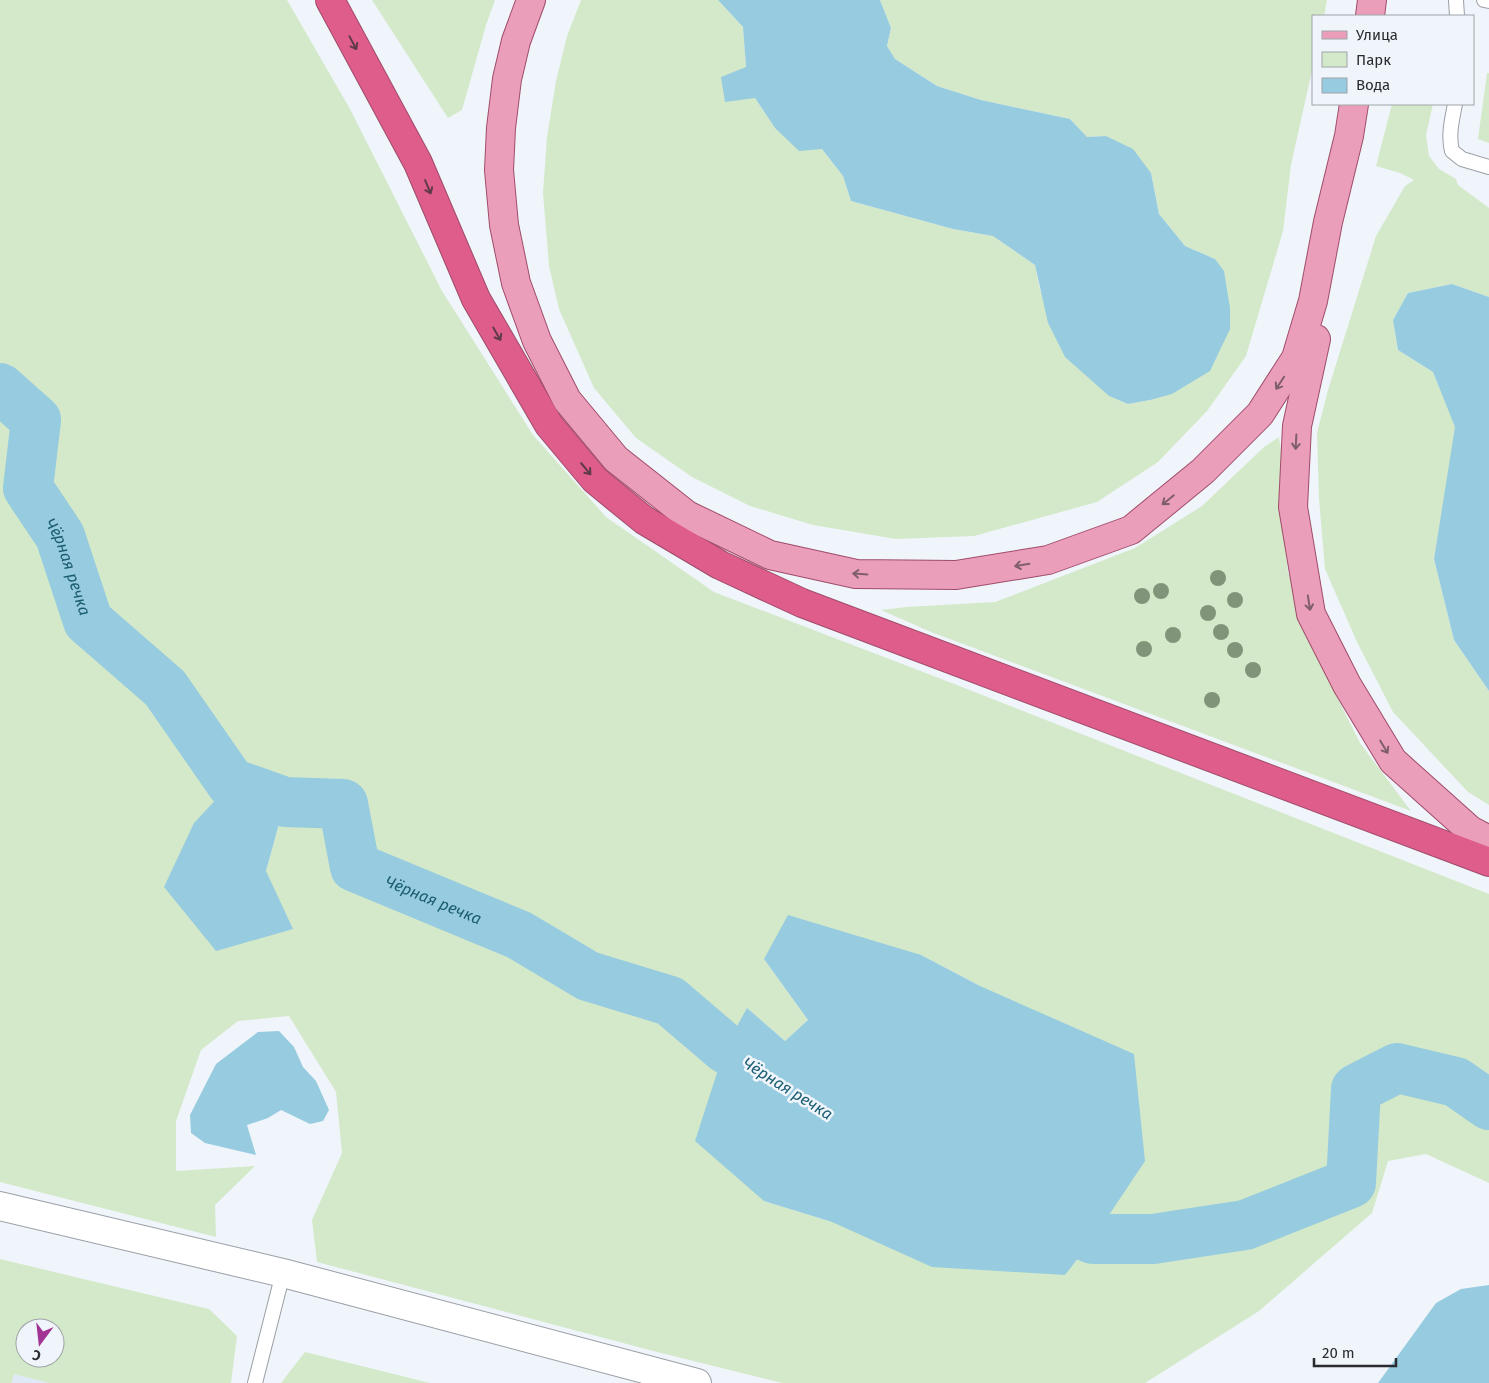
<svg xmlns="http://www.w3.org/2000/svg" width="1489" height="1383" font-family="'Fira Sans',sans-serif">
<style>
.built{fill:#dfe9f6}
.green{fill:#d4e9ca;fill-rule:evenodd}
.water{fill:#97cbdf}
.lines{fill:none;stroke-linecap:round;stroke-linejoin:round}
.river{stroke:#97cbdf;stroke-width:50}
.lane-casing{stroke:#9a9fa6;stroke-width:16}
.street-casing{stroke:#9a9fa6;stroke-width:30}
.primary-casing{stroke:#9f4c6a;stroke-width:30}
.highway-casing{stroke:#9f4c6a;stroke-width:30}
.lane{stroke:#fff;stroke-width:14}
.street{stroke:#fff;stroke-width:28}
.primary{stroke:#eb9eb9;stroke-width:28}
.highway{stroke:#de5d8b;stroke-width:28}
.tree{fill:#809479}
.oneway{stroke:#5f3a4a}
.oneway2{stroke:#805f6d}
.labels{text-anchor:middle;stroke-width:5;stroke-linejoin:round;paint-order:stroke}
.water-label{font-size:16px;font-style:italic;fill:#1a5c71;stroke:#eff5fb}
</style>
<rect width="100%" height="100%" fill="#eff5fb"/>
<polygon class="built" points="14,1374 49,1383 12,1383"/>
<g class="green">
<path d="M0 0H287L350 109 442 291 533 435 606 517 714 592 944 680 1489 894V1183L1426 1154 1388 1161 1372 1213 1259 1311 1145 1383H782L657 1352 317 1262 312 1220 342 1153 336 1092 289 1016 238 1021 201 1050 176 1121V1171L255 1166 215 1205 216 1237 0 1182ZM249 764 285 802 266 871ZM921 955 980 986 832 1222 764 1201 748 1009 785 1041 808 1020 764 959Z"/>
<polygon points="372,0 495,0 486,25 462,110 448,118"/>
<polygon points="581,0 718,0 743,27 746,68 721,77 755,98 775,128 822,149 843,176 851,201 953,229 993,236 1035,265 1040,290 1109,396 1128,404 1150,400 1215,259 1185,246 1159,214 1151,173 1106,136 1087,137 1070,119 981,100 937,86 895,59 887,46 891,28 880,0 1327,0 1324,16 1313,16 1313,66 1291,165 1283,231 1246,356 1207,411 1158,462 1097,502 974,536 896,539 813,525 750,506 692,477 636,438 594,388 559,309 549,266 543,193 547,137 556,81 567,36"/>
<polygon points="1487,73 1489,73 1489,143 1478,139"/>
<polygon points="1392,104 1433,104 1426,135 1429,156 1439,169 1456,179 1458,185 1489,208 1489,297 1452,284 1408,293 1393,320 1398,350 1433,372 1456,428 1434,559 1454,640 1489,691 1489,805 1468,792 1393,712 1357,642 1325,569 1319,499 1317,433 1328,390 1376,236 1405,186 1414,180 1400,173 1376,166"/>
<polygon points="1279,437 1283,466 1280,507 1288,572 1317,657 1360,743 1411,811 931,632 881,610 906,607 995,602 1135,548 1202,506 1264,447"/>
<path d="M0 1259 209 1309 237 1336 231 1383H49L14 1374 12 1383H0ZM25 1328H55V1358H25Z"/>
<polygon points="305,1352 430,1383 281,1383"/>
</g>
<g class="water">
<polygon points="718,0 880,0 891,28 887,46 895,59 937,86 981,100 1070,119 1087,137 1106,136 1133,149 1151,173 1159,214 1185,246 1215,259 1224,271 1230,308 1230,329 1210,371 1172,394 1150,400 1128,404 1109,396 1065,357 1048,323 1035,265 993,236 953,229 851,201 843,176 822,149 799,151 775,128 755,98 725,102 721,77 746,67 743,27"/>
<polygon points="1452,284 1489,297 1489,691 1454,640 1434,559 1455,427 1433,372 1398,350 1393,320 1408,293"/>
<polygon points="249,764 285,802 266,871 293,929 216,951 164,887 194,823"/>
<polygon points="788,915 921,955 980,986 1134,1054 1145,1161 1093,1239 1065,1275 932,1267 832,1222 764,1201 695,1141 725,1048 747,1008 785,1041 808,1020 764,959"/>
<polygon points="279,1031 294,1047 303,1067 316,1081 329,1110 323,1121 310,1124 281,1110 268,1118 247,1125 256,1155 205,1143 191,1133 190,1115 216,1064 258,1032"/>
<polygon points="1489,1285 1489,1383 1378,1383 1436,1303 1461,1289"/>
</g>
<g class="lines">
<g class="river">
<path id="s1" d="M0 388 36 420 28 488 60 536 88 621 165 688 231 783 285 802 343 804 355 867 519 935 588 976 670 1001 725 1048 783 1085"/>
<polyline points="1029,1211 1093,1239 1153,1239 1245,1225 1351,1183 1356,1089 1397,1068 1456,1082 1489,1105"/>
</g>
<g class="lane-casing">
<g id="lane">
<polyline points="1456,0 1457,16"/>
<polyline points="1484,0 1489,1"/>
<path d="M1455 104C1452 120 1448 135 1452 151L1462 159 1489 167"/>
<polyline points="255,1383 283,1273"/>
</g>
</g>
<g class="street-casing">
<polyline id="street" points="0,1206 283,1273 697,1383"/>
</g>
<g class="primary-casing">
<g id="primary">
<polyline points="531,0 516,41 507,79 501,128 499,170 504,225 516,283 537,341 567,400 616,459 687,515 770,555 856,574 956,575 1048,560 1131,530 1203,471 1260,414 1296,358 1313,301 1328,222 1349,136 1354,104"/>
<polyline points="1370,16 1372,0"/>
<polyline points="1316,339 1297,426 1293,507 1311,614 1347,685 1393,761 1470,830 1489,840"/>
</g>
</g>
<g class="highway-casing">
<polyline id="highway" points="330,0 418,163 476,299 549,425 595,480 644,520 720,565 802,603 1489,862"/>
</g>
<use href="#lane" class="lane"/>
<use href="#street" class="street"/>
<use href="#primary" class="primary"/>
<use href="#highway" class="highway"/>
</g>
<g class="tree">
<circle cx="1218" cy="578" r="8"/>
<circle cx="1161" cy="591" r="8"/>
<circle cx="1142" cy="596" r="8"/>
<circle cx="1235" cy="600" r="8"/>
<circle cx="1208" cy="613" r="8"/>
<circle cx="1221" cy="632" r="8"/>
<circle cx="1173" cy="635" r="8"/>
<circle cx="1144" cy="649" r="8"/>
<circle cx="1235" cy="650" r="8"/>
<circle cx="1253" cy="670" r="8"/>
<circle cx="1212" cy="700" r="8"/>
</g>
<defs><path id="oneway-shaft" d="M-6 0H5M1.5-3L5.5 0L1.5 3" fill="none" stroke-width="1.6" stroke-linecap="round" stroke-linejoin="round" transform="scale(1.25)"/></defs>
<g class="oneway">
<use href="#oneway-shaft" transform="translate(353 43) rotate(62)"/>
<use href="#oneway-shaft" transform="translate(428 187) rotate(67)"/>
<use href="#oneway-shaft" transform="translate(497 334) rotate(60)"/>
<use href="#oneway-shaft" transform="translate(586 469) rotate(50)"/>
</g>
<g class="oneway2">
<use href="#oneway-shaft" transform="translate(1280 383) rotate(123)"/>
<use href="#oneway-shaft" transform="translate(1296 442) rotate(93)"/>
<use href="#oneway-shaft" transform="translate(1168 500) rotate(141)"/>
<use href="#oneway-shaft" transform="translate(1022 565) rotate(171)"/>
<use href="#oneway-shaft" transform="translate(860 574) rotate(-176)"/>
<use href="#oneway-shaft" transform="translate(1309 603) rotate(81)"/>
<use href="#oneway-shaft" transform="translate(1384 747) rotate(59)"/>
</g>
<g class="labels">
<g class="water-label">
<text dy="6" stroke="none"><textPath href="#s1" startOffset="206">Чёрная речка</textPath></text>
<text dy="6" stroke="none"><textPath href="#s1" startOffset="746">Чёрная речка</textPath></text>
<text transform="translate(788 1088) rotate(32)" y="6">Чёрная речка</text>
</g>
</g>
<rect x="1312" y="15" width="162" height="90" fill="#eff5fb" stroke="#a0a4a9"/>
<rect x="1322" y="31" width="25" height="8" fill="#eb9eb9" stroke="#a0a4a9"/>
<text x="1356" y="40" font-size="15" fill="#292b2e">Улица</text>
<rect x="1322" y="52" width="25" height="15" fill="#d4e9ca" stroke="#a0a4a9"/>
<text x="1356" y="65" font-size="15" fill="#292b2e">Парк</text>
<rect x="1322" y="78" width="25" height="15" fill="#97cbdf" stroke="#a0a4a9"/>
<text x="1356" y="90" font-size="15" fill="#292b2e">Вода</text>
<g transform="translate(40 1343) rotate(195)"><circle r="24" fill="#eff5fb" stroke="#a0a4a9"/>
<path d="M0-4L9 19L0 12L-9 19Z" fill="#a23493"/>
<text y="-8" font-size="14" font-weight="bold" text-anchor="middle" fill="#292b2e">С</text>
</g>
<path d="M1314 1358v8h82v-8" fill="none" stroke="#292b2e" stroke-width="2.5"/>
<text x="1322" y="1358" font-size="15" fill="#292b2e" stroke="#eff5fb" stroke-width="4" paint-order="stroke">20 m</text>
</svg>
